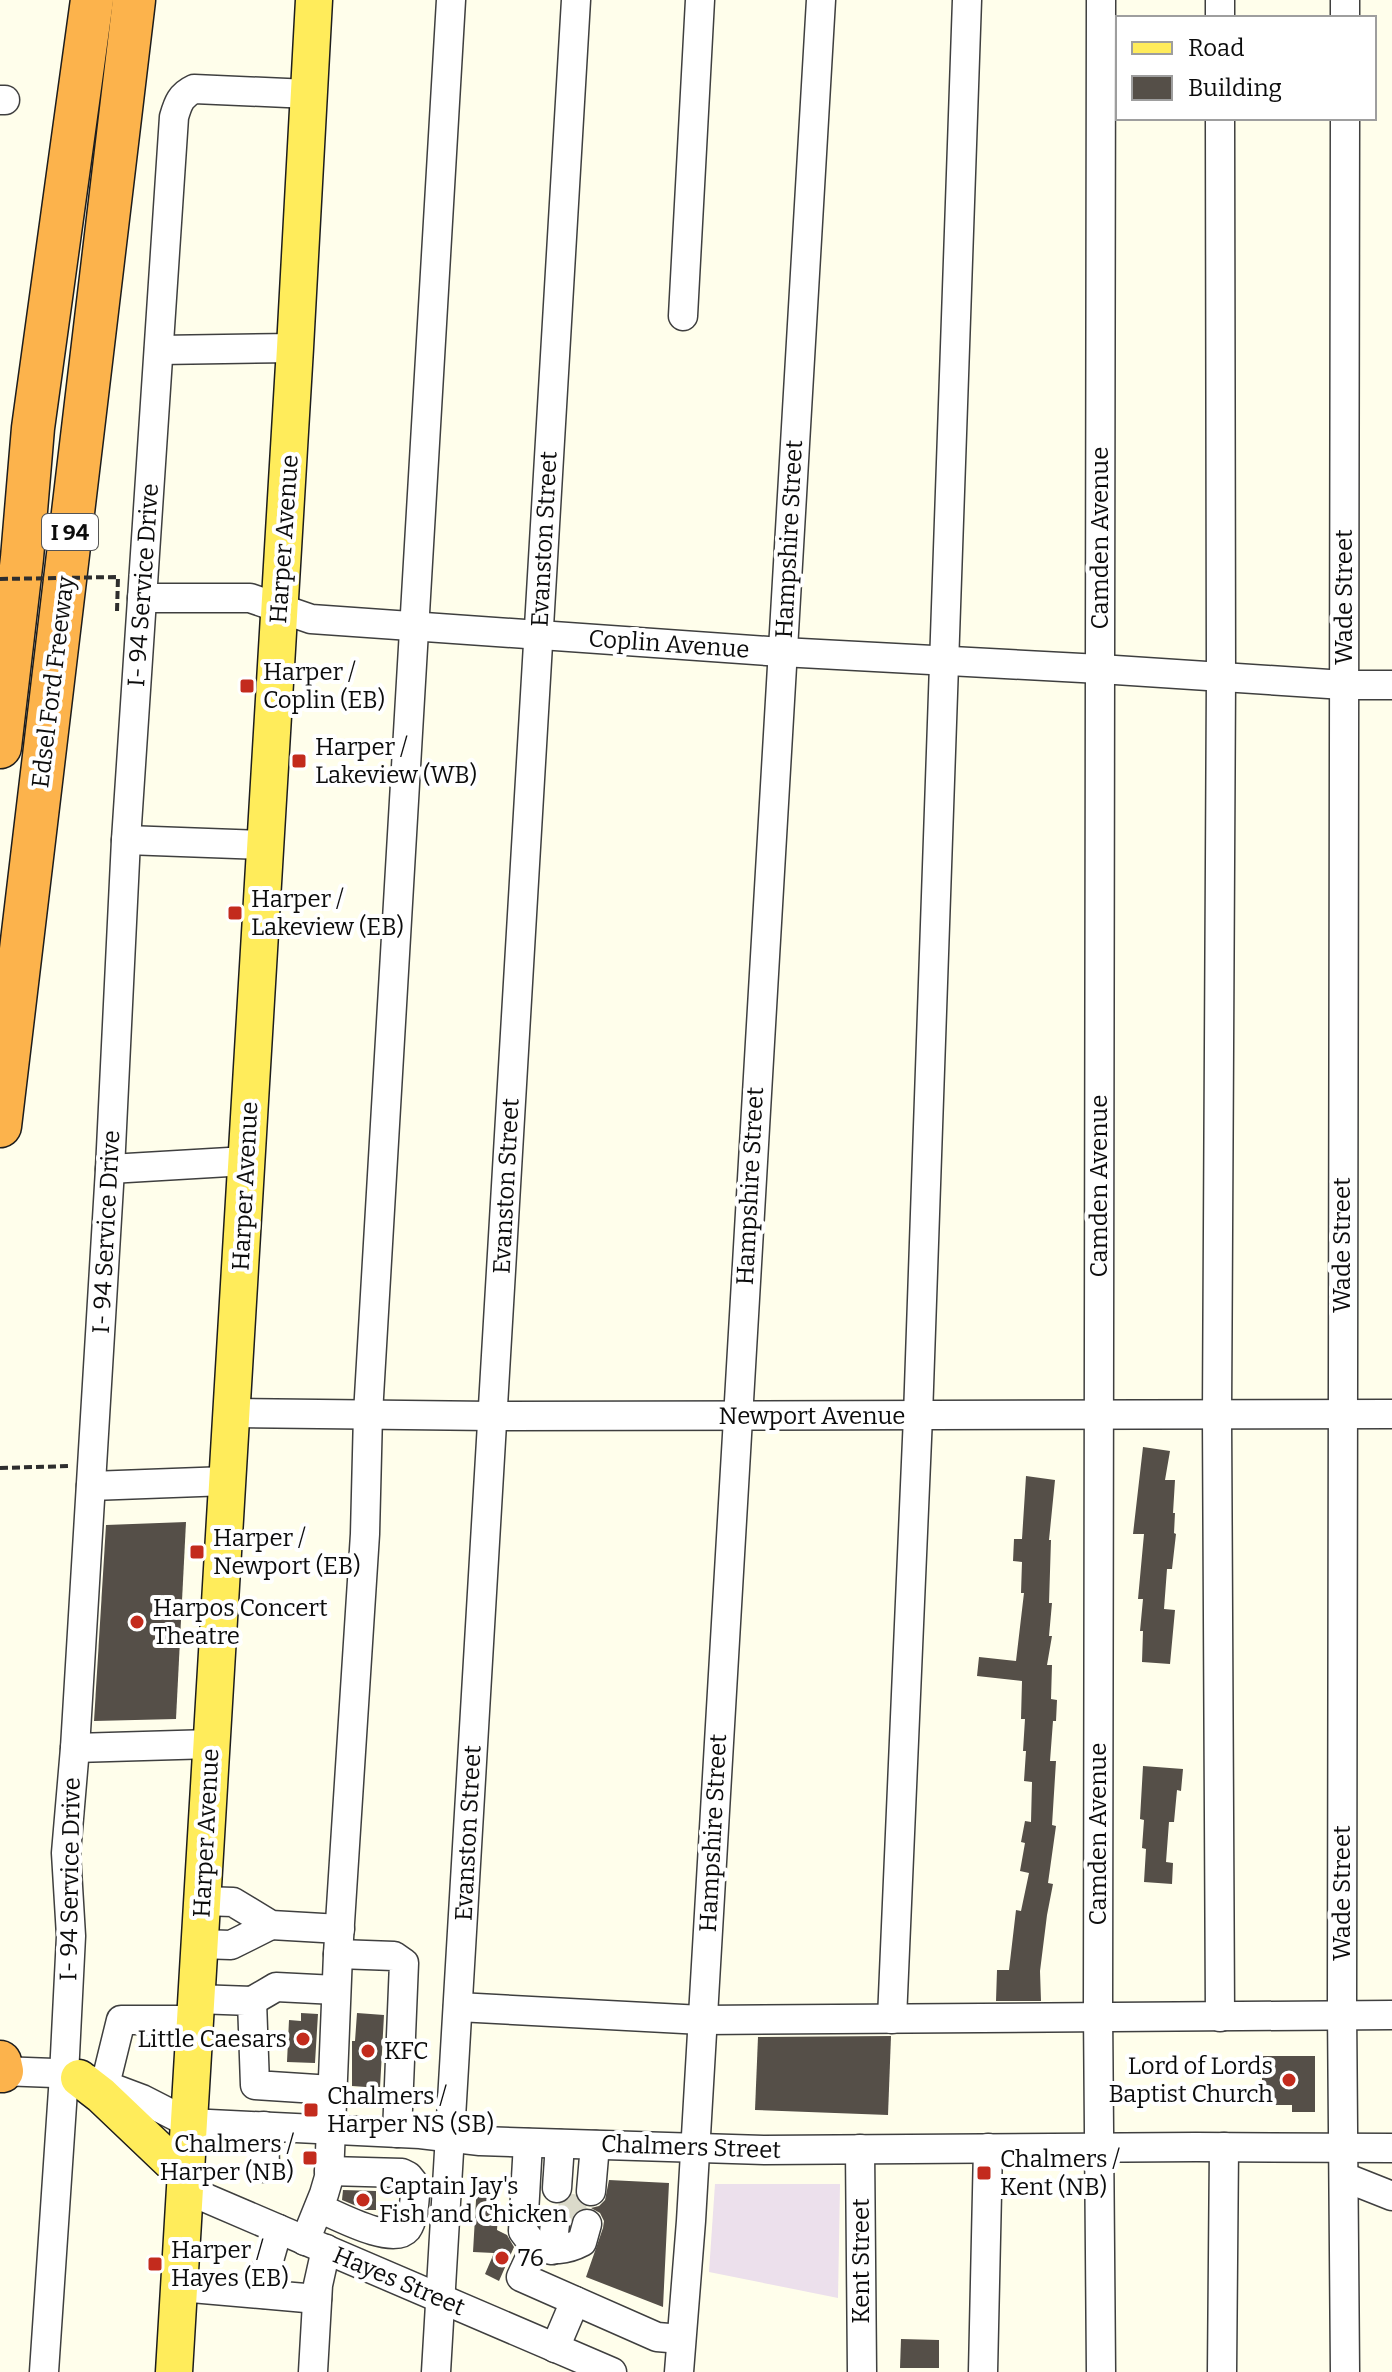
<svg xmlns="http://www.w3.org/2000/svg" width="1392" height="2372" font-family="Bitter,serif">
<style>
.industrial{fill:#ece0ec}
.building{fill:#554f48}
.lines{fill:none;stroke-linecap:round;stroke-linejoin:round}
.minor-tunnel{stroke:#dbdaca;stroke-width:28;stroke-dasharray:28 14;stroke-linecap:butt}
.minor-casing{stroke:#3f3f3f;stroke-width:31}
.major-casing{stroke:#1d1d1d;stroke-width:39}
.highway-casing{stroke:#1d1d1d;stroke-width:45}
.path{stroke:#2e2e2e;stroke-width:4;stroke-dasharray:8 4;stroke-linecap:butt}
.minor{stroke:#fff;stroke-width:28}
.major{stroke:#ffec5b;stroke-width:36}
.highway{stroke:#fcb34c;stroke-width:42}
.path-bridge{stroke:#2e2e2e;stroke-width:4;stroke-dasharray:8 4;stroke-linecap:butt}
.poi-dot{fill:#c32b1d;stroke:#fff;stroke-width:3}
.labels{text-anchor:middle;stroke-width:8;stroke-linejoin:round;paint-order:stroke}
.shield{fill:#fff;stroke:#555;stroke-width:2}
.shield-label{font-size:22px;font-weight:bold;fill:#0c0c0c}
.street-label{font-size:24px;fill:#0c0c0c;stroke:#fff}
.poi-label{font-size:24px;fill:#0c0c0c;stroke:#fff;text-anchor:start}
</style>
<rect width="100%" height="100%" fill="#fffeeb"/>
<polygon class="industrial" points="715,2184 840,2184 838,2298 709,2272"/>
<g class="building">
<polygon points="1143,1447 1170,1451 1165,1480 1175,1480 1173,1513 1175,1513 1174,1533 1176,1534 1172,1569 1167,1569 1164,1609 1175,1610 1170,1664 1142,1662 1143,1631 1140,1631 1143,1599 1138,1599 1144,1534 1133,1534"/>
<polygon points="1026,1476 1055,1480 1049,1540 1051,1540 1049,1603 1052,1603 1049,1636 1052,1636 1047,1665 1052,1665 1051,1699 1057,1700 1056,1721 1053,1721 1050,1761 1056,1761 1052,1825 1056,1826 1048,1883 1053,1884 1047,1915 1040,1971 1041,2001 996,2001 997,1970 1009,1970 1016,1910 1021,1911 1029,1873 1020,1871 1025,1843 1021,1842 1025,1821 1031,1822 1032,1782 1024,1781 1026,1751 1023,1751 1025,1719 1021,1719 1022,1681 977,1676 979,1657 1016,1661 1024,1593 1021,1593 1022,1562 1013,1561 1014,1539 1022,1539"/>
<polygon points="186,1522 176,1719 94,1721 106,1525"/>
<polygon points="1143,1766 1183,1769 1181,1791 1177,1790 1174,1822 1169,1822 1166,1862 1173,1863 1172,1884 1144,1882 1146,1849 1142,1848 1144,1820 1140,1819"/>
<polygon points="301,2013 318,2014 315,2063 287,2062 289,2020 301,2021"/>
<polygon points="357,2013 384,2015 380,2088 352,2086 352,2041 355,2041"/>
<polygon points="891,2036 888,2115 755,2110 758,2037"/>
<polygon points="1262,2056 1315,2056 1315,2112 1292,2112 1292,2105 1262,2105"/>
<polygon points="609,2180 669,2183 663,2307 586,2277 603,2228 604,2221 600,2213 591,2208 599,2206 605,2200"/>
<polygon points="477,2183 500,2184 497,2230 507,2235 514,2247 499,2281 485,2274 494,2253 473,2252"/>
<polygon points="343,2190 376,2191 376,2210 366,2210 342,2200"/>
<polygon points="901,2339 939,2340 939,2368 900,2368"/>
</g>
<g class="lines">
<polyline class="minor-tunnel" points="571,2222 574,2189"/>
<g class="minor-casing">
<g id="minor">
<polyline points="1101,0 1098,2010 1101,2372"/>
<polyline points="1220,0 1220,18"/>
<polyline points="1345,18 1345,0"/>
<polyline points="0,100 5,100"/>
<polyline points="1345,118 1342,2008 1345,2372"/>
<polyline points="683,316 700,0"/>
<polyline points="159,350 295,348"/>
<polyline points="142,598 250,598 311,619 782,652 1100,669 1344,685 1392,685"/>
<polyline points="126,840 265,845"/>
<polyline points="110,1169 246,1161"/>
<polyline points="231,1413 492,1416 1392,1414"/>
<polyline points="91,1486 227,1481"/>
<polyline points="75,1748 212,1744"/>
<polyline points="202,1901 233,1902 271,1925 340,1929"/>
<polyline points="200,1944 231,1945 271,1925"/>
<polyline points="338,1954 394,1956 404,1963 397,2133"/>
<polyline points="196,1999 252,2001 255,2085 332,2090"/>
<polyline points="252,2001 276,1987 336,1990"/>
<polyline points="458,2007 702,2020 1392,2015"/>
<polyline points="1220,2017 1217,1415 1221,678 1220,118"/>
<polyline points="892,2019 918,1416 967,0"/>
<polyline points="0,2071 54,2073 94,2081 142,2099 189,2123 420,2134 480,2141 765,2150 1196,2147 1392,2148"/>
<polyline points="105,2085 121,2020 195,2020"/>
<polyline points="264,2126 265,2168"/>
<path d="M528 2143 523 2231 535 2247C553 2250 565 2251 582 2242L587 2224"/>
<polyline points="860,2149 862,2372"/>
<polyline points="1344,2177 1392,2196"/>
<polyline points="557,2188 560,2144"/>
<polyline points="185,2189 612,2372"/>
<polyline points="591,2191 595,2145"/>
<path d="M319 2208C336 2215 393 2246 407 2229 415 2217 414 2199 416 2186L408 2176 402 2173 329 2171"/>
<polyline points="305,2241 324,2194 329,2177 338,1954 365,1534 368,1414 451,0"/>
<polyline points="535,2247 521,2277 657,2337 681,2339"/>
<polyline points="552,2250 555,2224"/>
<polyline points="180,2287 317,2299"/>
<polyline points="265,2294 268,2264 278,2229"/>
<polyline points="555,2348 575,2301"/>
<path d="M44 2372 64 2075 71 1936 66 1853 75 1748 110 1169 126 840 174 117C178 103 181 95 194 89L309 94"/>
<polyline points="313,2372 318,2285 326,2249"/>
<polyline points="436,2372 576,0"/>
<polyline points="679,2372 691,2221 821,0"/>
<polyline points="983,2372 988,2148"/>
<polyline points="1222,2372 1224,2147"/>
</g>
</g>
<g class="major-casing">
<g id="major">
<polyline points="79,2078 101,2095 186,2176"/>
<polyline points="174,2372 295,348 314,0"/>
</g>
</g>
<g class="highway-casing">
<g id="highway">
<polyline points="0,747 22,558 33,428 92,0"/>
<polyline points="0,1126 134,0"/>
<polyline points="0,2062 2,2071"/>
</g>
</g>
<polyline class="path" points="0,1468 70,1466"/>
<use href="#minor" class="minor"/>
<use href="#major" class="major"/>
<use href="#highway" class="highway"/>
<polyline class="path-bridge" points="0,579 118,577 117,611"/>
</g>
<g class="poi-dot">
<rect x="239" y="678" width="16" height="16" rx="4"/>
<rect x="291" y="753" width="16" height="16" rx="4"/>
<rect x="227" y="905" width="16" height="16" rx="4"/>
<rect x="189" y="1544" width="16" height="16" rx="4"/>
<circle cx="137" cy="1622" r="8"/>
<circle cx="303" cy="2039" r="8"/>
<circle cx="368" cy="2051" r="8"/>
<circle cx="1289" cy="2080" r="8"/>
<rect x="303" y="2102" width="16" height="16" rx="4"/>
<rect x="302" y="2150" width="16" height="16" rx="4"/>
<rect x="976" y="2165" width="16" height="16" rx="4"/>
<circle cx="363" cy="2200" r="8"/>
<circle cx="502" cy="2258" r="8"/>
<rect x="147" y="2256" width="16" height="16" rx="4"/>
</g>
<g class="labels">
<rect class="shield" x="42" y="514" width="56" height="36" rx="6"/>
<g class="shield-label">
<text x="70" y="540">I 94</text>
</g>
<g class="street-label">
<text transform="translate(1100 538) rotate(-90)" y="8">Camden Avenue</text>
<text transform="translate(284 539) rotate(-86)" y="8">Harper Avenue</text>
<text transform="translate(544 539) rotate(-87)" y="8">Evanston Street</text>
<text transform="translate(789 539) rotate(-87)" y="8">Hampshire Street</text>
<text transform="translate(143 585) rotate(-86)" y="8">I- 94 Service Drive</text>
<text transform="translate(1344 597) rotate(-90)" y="8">Wade Street</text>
<text transform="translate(669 644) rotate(4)" y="8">Coplin Avenue</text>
<text transform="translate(53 682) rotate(-83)" y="8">Edsel Ford Freeway</text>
<text transform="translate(245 1186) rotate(-87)" y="8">Harper Avenue</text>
<text transform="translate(506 1186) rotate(-87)" y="8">Evanston Street</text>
<text transform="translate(750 1186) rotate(-87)" y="8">Hampshire Street</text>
<text transform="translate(1099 1186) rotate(-90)" y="8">Camden Avenue</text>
<text transform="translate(106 1232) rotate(-87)" y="8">I- 94 Service Drive</text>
<text transform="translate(1342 1245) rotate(-90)" y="8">Wade Street</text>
<text x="812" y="1424">Newport Avenue</text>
<text transform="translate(206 1833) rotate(-87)" y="8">Harper Avenue</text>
<text transform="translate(468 1833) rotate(-87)" y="8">Evanston Street</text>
<text transform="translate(713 1833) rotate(-87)" y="8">Hampshire Street</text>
<text transform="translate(1098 1834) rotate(-90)" y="8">Camden Avenue</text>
<text transform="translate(70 1879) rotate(-89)" y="8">I- 94 Service Drive</text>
<text transform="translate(1342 1893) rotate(-90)" y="8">Wade Street</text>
<text transform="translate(691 2147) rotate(2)" y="8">Chalmers Street</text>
<text transform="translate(861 2261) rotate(-90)" y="8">Kent Street</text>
<text transform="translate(399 2281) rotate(23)" y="8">Hayes Street</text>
</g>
<g class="poi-label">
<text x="263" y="680">Harper /<tspan x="263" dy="28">Coplin (EB)</tspan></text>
<text x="315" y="755">Harper /<tspan x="315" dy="28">Lakeview (WB)</tspan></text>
<text x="251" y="907">Harper /<tspan x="251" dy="28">Lakeview (EB)</tspan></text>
<text x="213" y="1546">Harper /<tspan x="213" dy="28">Newport (EB)</tspan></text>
<text x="153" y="1616">Harpos Concert<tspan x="153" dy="28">Theatre</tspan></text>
<text x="287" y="2047" text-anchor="end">Little Caesars</text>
<text x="384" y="2059">KFC</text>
<text x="1273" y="2074" text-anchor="end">Lord of Lords<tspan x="1273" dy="28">Baptist Church</tspan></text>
<text x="327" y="2104">Chalmers /<tspan x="327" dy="28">Harper NS (SB)</tspan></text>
<text x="294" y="2152" text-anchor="end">Chalmers /<tspan x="294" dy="28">Harper (NB)</tspan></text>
<text x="1000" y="2167">Chalmers /<tspan x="1000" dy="28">Kent (NB)</tspan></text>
<text x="379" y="2194">Captain Jay's<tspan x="379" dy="28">Fish and Chicken</tspan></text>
<text x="171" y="2258">Harper /<tspan x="171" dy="28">Hayes (EB)</tspan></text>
<text x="518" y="2266">76</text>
</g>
</g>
<rect x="1116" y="16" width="260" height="104" fill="#ffffff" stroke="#9e9e9e" stroke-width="2"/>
<rect x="1132" y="42" width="40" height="12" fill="#ffec5b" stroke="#9e9e9e" stroke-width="2"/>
<text x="1188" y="56" font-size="24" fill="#0c0c0c">Road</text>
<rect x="1132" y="76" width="40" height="24" fill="#554f48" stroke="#9e9e9e" stroke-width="2"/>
<text x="1188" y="96" font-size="24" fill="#0c0c0c">Building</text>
</svg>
